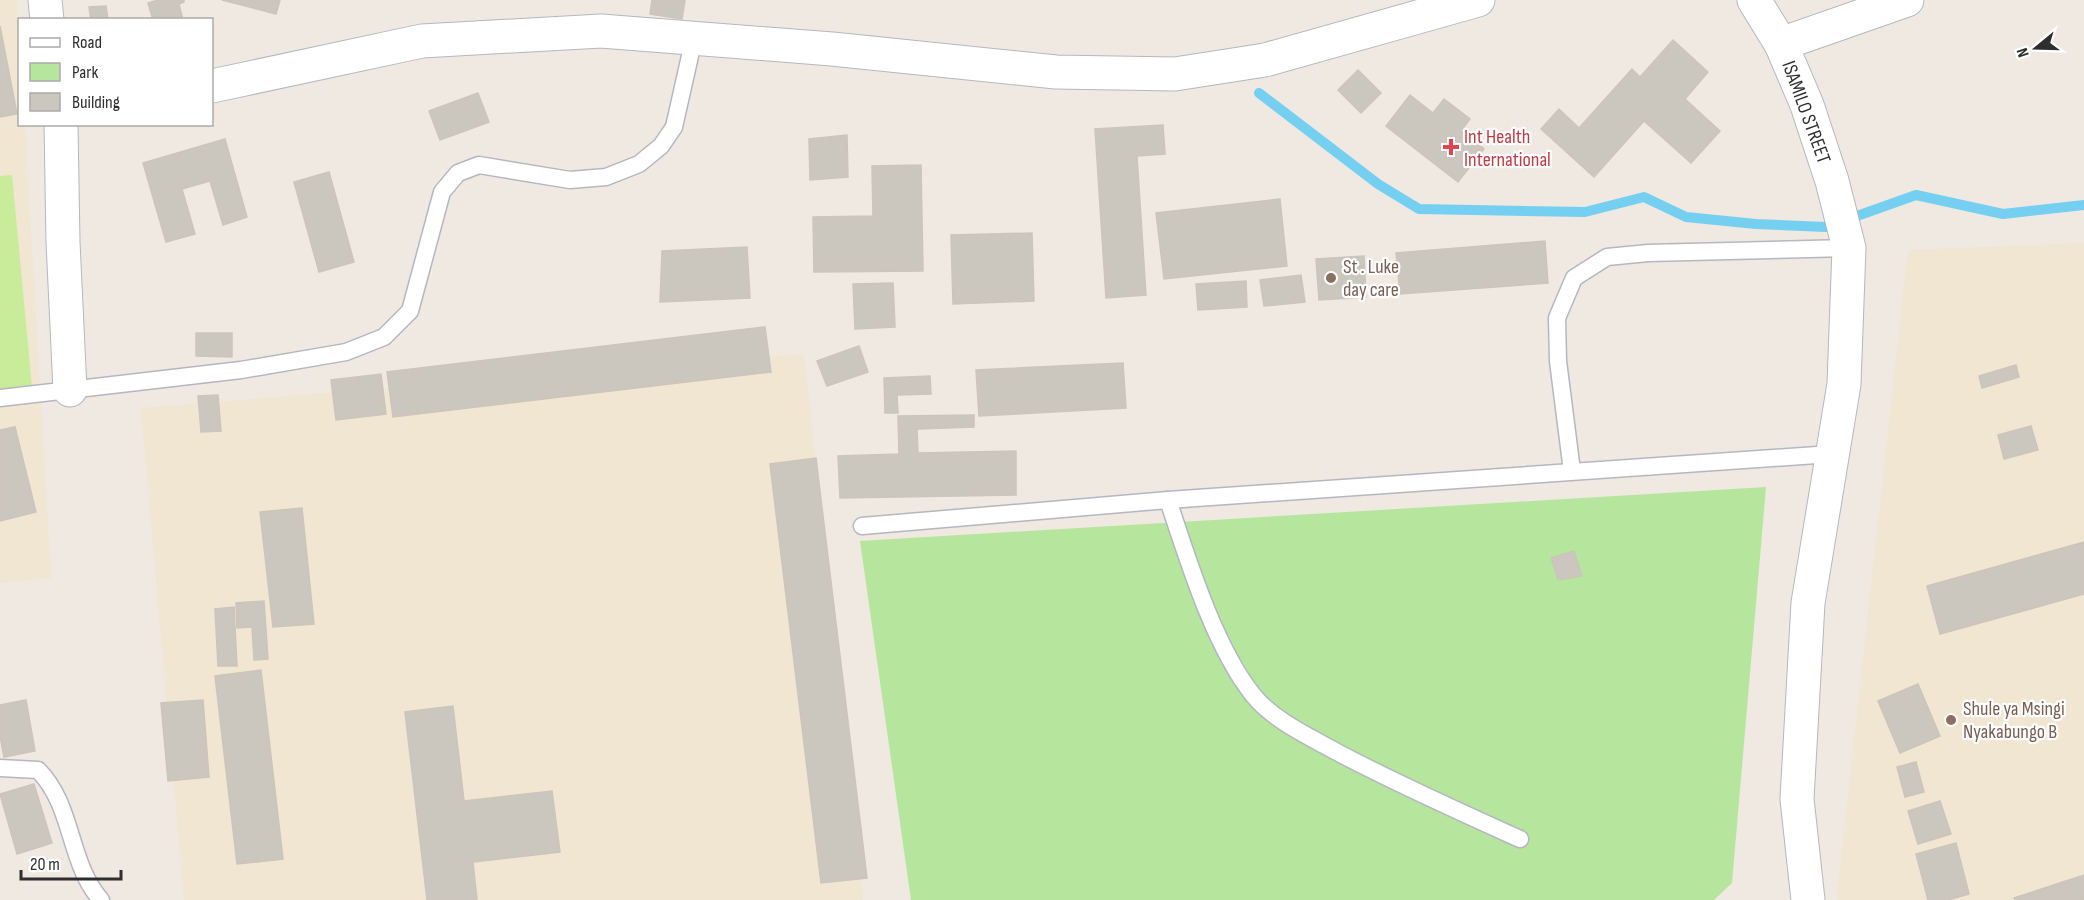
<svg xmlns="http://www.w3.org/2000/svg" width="2084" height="900" font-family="'Sofia Sans Condensed',sans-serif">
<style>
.education{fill:#f0e6d1}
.green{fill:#b6e59e}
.pitch{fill:#c9ec9a}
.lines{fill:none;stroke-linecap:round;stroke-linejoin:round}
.stream{stroke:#75cff0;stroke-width:10}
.building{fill:#cbc7bf;stroke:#cbc5ba;stroke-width:1.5}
.service-casing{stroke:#b4b7c1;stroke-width:19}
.minor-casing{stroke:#b4b7c1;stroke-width:35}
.secondary-casing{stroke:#b4b7c1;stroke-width:35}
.service{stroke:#fff;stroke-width:16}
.minor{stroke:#fff;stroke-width:33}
.secondary{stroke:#fff;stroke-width:33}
.health-dot{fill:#e0444e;stroke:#fff;stroke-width:2}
.education-dot{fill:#8d6e63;stroke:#fff;stroke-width:2}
.labels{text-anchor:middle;stroke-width:4.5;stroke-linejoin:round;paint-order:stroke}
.street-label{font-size:20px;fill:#2e2e2e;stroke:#fff}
.health-label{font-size:20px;fill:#be3a42;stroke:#fff;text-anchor:start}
.education-label{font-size:20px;fill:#785e54;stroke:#fff;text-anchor:start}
</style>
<rect width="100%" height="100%" fill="#efe9e1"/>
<g class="education">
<polygon points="0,0 17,0 20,124 25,125 51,578 0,583"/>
<polygon points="2084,243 2084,900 1840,900 1837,896 1908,250"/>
<polygon points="804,354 863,900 184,900 141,408"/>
</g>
<polygon class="green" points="1766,487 1732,883 1714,900 911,900 860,541"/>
<polygon class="pitch" points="12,175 32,387 0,390 0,176"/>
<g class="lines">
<polyline class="stream" points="1259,93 1378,184 1419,209 1585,212 1644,197 1686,217 1756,224 1826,227 1916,195 2003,214 2084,205"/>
</g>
<g class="building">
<polygon points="158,0 184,0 184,2 179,4 183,20 153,20 148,3"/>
<polygon points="222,0 280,0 276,14"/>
<polygon points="652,0 685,0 682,19 650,14"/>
<polygon points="106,6 108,20 91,20 89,7"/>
<polygon points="0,26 17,114 0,117"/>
<polygon points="1673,40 1708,72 1685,99 1720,131 1691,163 1644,121 1594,177 1541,129 1559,109 1579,128 1632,69 1640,77"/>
<polygon points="1358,70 1381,93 1361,113 1338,90"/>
<polygon points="478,93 489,122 440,140 429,111"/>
<polygon points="1410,95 1433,113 1444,99 1470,119 1461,131 1484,149 1458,182 1386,126"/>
<polygon points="1163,125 1165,154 1137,156 1146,295 1106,298 1095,129"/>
<polygon points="847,135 848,177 810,180 809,139"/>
<polygon points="225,139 247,217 223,225 210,181 182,189 195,234 166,242 143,163"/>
<polygon points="921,165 923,271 814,272 813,217 873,216 872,166"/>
<polygon points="329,172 354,262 319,272 294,182"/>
<polygon points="1280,199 1287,266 1164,279 1156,213"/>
<polygon points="1032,233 1034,301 953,304 951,235"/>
<polygon points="1545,241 1548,283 1400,294 1396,253"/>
<polygon points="747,247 750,298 660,302 662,251"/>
<polygon points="1364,256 1366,297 1319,300 1316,259"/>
<polygon points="1301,275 1305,302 1264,306 1260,280"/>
<polygon points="1246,281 1247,307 1198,310 1196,284"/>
<polygon points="893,283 895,327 855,329 853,284"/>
<polygon points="765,327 771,372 393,417 387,372"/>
<polygon points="196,333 232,333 232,357 196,356"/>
<polygon points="859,346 868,372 827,386 817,361"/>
<polygon points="1123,363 1126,408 979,416 976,370"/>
<polygon points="2016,365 2019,377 1982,388 1979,376"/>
<polygon points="381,374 386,414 336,420 331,380"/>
<polygon points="930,376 931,394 897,395 898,413 885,413 884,378"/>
<polygon points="218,395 221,431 201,432 198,396"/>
<polygon points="974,415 974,427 917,429 918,453 1016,451 1016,495 840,498 838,456 899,454 898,416"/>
<polygon points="2031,426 2038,450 2004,459 1998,435"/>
<polygon points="15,427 36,512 0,521 0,430"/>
<polygon points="816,458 867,878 821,883 770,464"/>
<polygon points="302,508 314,624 273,627 260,512"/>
<polygon points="2084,542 2084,594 1940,634 1927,586"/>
<polygon points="1574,551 1582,576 1558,580 1551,558"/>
<polygon points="264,601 268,659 254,660 252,627 237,628 236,603"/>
<polygon points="234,607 237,666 218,666 215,609"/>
<polygon points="261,670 283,859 237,864 215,676"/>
<polygon points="1918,684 1940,736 1900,753 1878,701"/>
<polygon points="26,700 35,751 4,757 0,736 0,705"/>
<polygon points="203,700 209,777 168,781 161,703"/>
<polygon points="453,706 464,801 552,791 560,852 473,862 477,900 427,900 405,712"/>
<polygon points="1916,762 1924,792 1905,797 1897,767"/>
<polygon points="34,784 52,843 17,854 0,794"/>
<polygon points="1940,801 1951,834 1918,844 1908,811"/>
<polygon points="1956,843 1969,894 1948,900 1928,900 1916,854"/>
<polygon points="2084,875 2084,900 2015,900 2014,898"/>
</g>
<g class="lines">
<g class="service-casing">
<g id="service">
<polyline points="0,398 241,370 346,352 384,337 410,311 442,192 458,173 479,165 570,180 606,177 639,164 661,146 674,127 694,38"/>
<polyline points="1572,471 1558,361 1557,318 1574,278 1607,257 1648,253 1849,248"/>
<path d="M1168 500C1188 560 1214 646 1253 695 1273 720 1308 736 1335 751 1395 783 1458 811 1520 839"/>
<polyline points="862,526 1168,500 1831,454"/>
<path d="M0 768 38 770C74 806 68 863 101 900"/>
</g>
</g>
<g class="minor-casing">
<g id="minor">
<polyline points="45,0 47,20"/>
<polyline points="212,86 422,41 601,31 832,49 1056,72 1175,74 1265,60 1478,0"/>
<polyline points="61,124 63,242 70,390"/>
</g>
</g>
<g class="secondary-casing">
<g id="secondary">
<polyline points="1754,0 1781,44 1807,105 1832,181 1849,248 1844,384 1808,603 1797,799 1808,900"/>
<polyline points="1781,44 1907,0"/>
</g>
</g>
<use href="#service" class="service"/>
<use href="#minor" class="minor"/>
<use href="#secondary" class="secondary"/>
</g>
<path class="health-dot" d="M1448 138h6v6h6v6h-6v6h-6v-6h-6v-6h6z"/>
<g class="education-dot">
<circle cx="1331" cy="278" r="6"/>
<circle cx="1951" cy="720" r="6"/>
</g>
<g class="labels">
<g class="street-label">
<text transform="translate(1807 112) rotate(70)" y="7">ISAMILO STREET</text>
</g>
<g class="health-label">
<text x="1464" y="143">Int Health<tspan x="1464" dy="23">International</tspan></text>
</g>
<g class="education-label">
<text x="1343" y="273">St . Luke<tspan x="1343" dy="23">day care</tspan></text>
<text x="1963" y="715">Shule ya Msingi<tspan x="1963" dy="23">Nyakabungo B</tspan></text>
</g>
</g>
<rect x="18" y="18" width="195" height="108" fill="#ffffff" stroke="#ababab" stroke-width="1.5"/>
<rect x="30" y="38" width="30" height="9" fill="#ffffff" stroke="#ababab" stroke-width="1.5"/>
<text x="72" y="48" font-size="18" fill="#2e2e2e">Road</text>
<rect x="30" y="63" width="30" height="18" fill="#b6e59e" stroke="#ababab" stroke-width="1.5"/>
<text x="72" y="78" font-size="18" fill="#2e2e2e">Park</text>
<rect x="30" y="93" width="30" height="18" fill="#cbc7bf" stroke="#ababab" stroke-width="1.5"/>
<text x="72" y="108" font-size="18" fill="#2e2e2e">Building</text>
<g transform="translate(2036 48) rotate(251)" stroke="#ffffff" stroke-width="4.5" paint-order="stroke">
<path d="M0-4.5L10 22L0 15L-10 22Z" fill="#2e2e2e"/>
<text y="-9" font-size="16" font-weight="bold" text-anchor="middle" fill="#2e2e2e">N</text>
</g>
<path d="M21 870v9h100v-9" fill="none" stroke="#2e2e2e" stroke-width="3"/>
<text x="30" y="870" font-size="18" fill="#2e2e2e" stroke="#ffffff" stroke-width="4.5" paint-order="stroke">20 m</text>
</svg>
